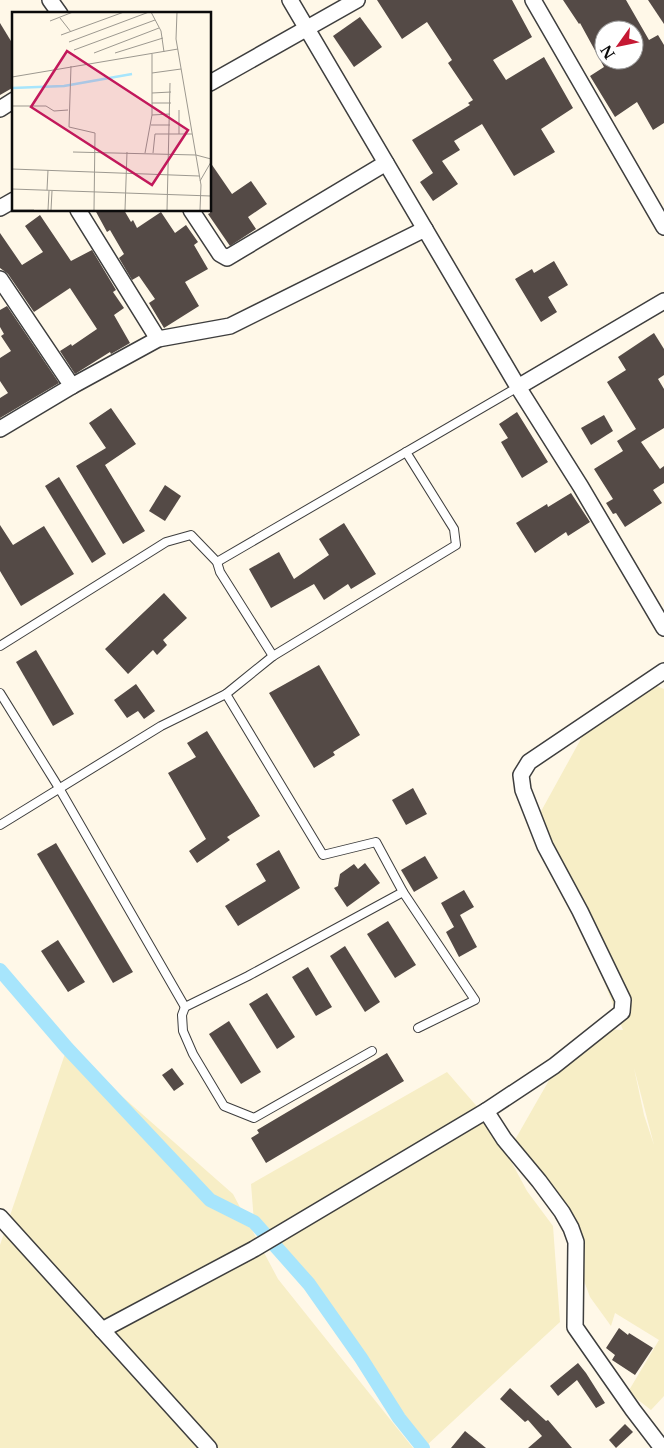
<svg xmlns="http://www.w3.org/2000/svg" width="664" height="1448" font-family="'Libre Baskerville',serif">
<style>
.farmland{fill:#f7eec6;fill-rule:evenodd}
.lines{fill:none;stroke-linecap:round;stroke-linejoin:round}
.canal{stroke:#a7e5fc;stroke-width:14}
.building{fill:#544a46;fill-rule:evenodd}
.service-casing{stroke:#3e3e3e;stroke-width:10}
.minor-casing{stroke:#3e3e3e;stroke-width:18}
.service{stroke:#fff;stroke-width:8}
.minor{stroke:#fff;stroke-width:15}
.inset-river{fill:none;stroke:#a7e5fc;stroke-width:2.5}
.inset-road{fill:none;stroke:#9d9990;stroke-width:1}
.view{fill:#c2185b;fill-opacity:0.15;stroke:#c2185b;stroke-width:2.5}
.inset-edge{fill:none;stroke:#0b0b0b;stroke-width:2.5}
</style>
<rect width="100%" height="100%" fill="#fff8e8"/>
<g class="farmland">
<path d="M643 680 664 689V1396L651 1410 628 1392 659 1340 615 1313 611 1326 590 1297 563 1225 512 1145 556 1068 603 1029 623 1030 539 815 588 726ZM634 1068 654 1145 644 1115Z"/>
<polygon points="67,1048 233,1194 278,1279 413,1448 0,1448 0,1245"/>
<polygon points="447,1072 507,1141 505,1150 527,1191 553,1226 560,1322 426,1446 313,1281 254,1222 251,1184"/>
</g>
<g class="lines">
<polyline class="canal" points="0,970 67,1048 210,1200 254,1222 309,1284 361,1358 399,1418 423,1448"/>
</g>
<g class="building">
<polygon points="377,0 512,0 532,37 493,60 506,80 544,57 573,108 541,129 555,152 514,176 482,124 454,141 460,150 442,161 458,184 433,201 420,182 433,173 412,140 470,105 468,103 473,100 448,63 452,60 427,22 402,39"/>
<path d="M563 0H626L649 40 658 35 664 45V123L653 130 637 102 615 117 590 76 604 67 580 23 579 24ZM604 30H634V60H604Z"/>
<polygon points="648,0 664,0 664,24"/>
<polygon points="360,17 382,47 354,67 333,36"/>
<polygon points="0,23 14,46 14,87 0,95"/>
<polygon points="210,162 232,194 251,181 267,204 248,217 256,229 230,246 208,214 210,213"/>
<polygon points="95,210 124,210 131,222 133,220 137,228 161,212 175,233 186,225 198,242 194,245 208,269 185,282 199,306 164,328 149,303 155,299 139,276 132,280 119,258 124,254 110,230 107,232"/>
<polygon points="40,215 71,261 92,250 116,290 113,292 124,308 114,315 130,343 111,354 110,352 75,374 60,351 71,344 72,346 97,329 70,288 34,312 8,274 0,268 0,233 22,265 43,252 25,226"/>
<polygon points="554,261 568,285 548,297 557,312 541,322 515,279 532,269 534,273"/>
<polygon points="7,306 59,383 0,418 0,398 8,393 0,381 0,358 11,351 1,336 4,334 0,327 0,310"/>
<polygon points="654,333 664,349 664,375 658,379 664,389 664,428 641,442 660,469 664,466 664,483 653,490 662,503 625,527 616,513 613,514 606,503 613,499 594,469 623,451 617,441 636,429 607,382 626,370 618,357"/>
<polygon points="111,408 136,444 105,465 145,531 123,544 76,466 106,448 89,423"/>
<polygon points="517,412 548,462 522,478 501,442 508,438 499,424"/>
<polygon points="604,415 613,431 591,445 581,428"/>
<polygon points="59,477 106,554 92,563 45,486"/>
<polygon points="165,485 181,496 165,521 149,511"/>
<polygon points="571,493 590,522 568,536 566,532 535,553 516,523 547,504 548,507"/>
<polygon points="344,523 376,574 351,589 348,584 324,600 314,584 271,608 249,569 279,552 294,579 329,555 319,539"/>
<polygon points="0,525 13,545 44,526 74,574 21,606 0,571"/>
<polygon points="164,593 187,618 163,640 167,645 157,655 153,650 128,674 105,649"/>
<polygon points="36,650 74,714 53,726 16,662"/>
<polygon points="319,665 360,735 333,752 335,755 314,768 269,693"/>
<polygon points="136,684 155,711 144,719 138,711 127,718 114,700"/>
<polygon points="207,731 260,816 227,837 230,840 197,863 189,851 206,839 168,773 196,757 187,743"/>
<polygon points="413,788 427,814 406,825 392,800"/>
<polygon points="56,843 133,972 113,983 37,854"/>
<polygon points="279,850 300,888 238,926 225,906 266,881 256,864"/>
<polygon points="425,856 438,878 414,892 401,870"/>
<polygon points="365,863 380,883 347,907 334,888 338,886 340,874 354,864 358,869"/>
<polygon points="464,890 474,907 460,915 477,947 459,957 446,932 454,927 441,903"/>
<polygon points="388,921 416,965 395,978 367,934"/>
<polygon points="58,940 85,982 68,992 41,951"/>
<polygon points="345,946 380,1002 365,1012 330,956"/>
<polygon points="308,967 332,1007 316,1016 292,977"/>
<polygon points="267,993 295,1037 277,1049 249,1004"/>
<polygon points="229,1021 261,1072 241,1084 209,1034"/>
<polygon points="387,1053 404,1081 266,1163 251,1138 259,1133 257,1130"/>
<polygon points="172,1068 184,1084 174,1091 162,1075"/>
<polygon points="619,1328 628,1335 629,1333 653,1348 635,1375 612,1360 615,1355 606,1348"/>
<polygon points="578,1363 586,1373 605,1403 596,1408 577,1380 558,1396 550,1386"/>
<polygon points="510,1388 546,1421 548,1420 572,1448 528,1448 542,1436 528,1420 525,1422 500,1399"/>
<polygon points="625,1424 633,1432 616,1448 609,1440"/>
<polygon points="465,1431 486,1448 451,1448"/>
</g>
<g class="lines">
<g class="service-casing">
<g id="service">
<polyline points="217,562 518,387"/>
<polyline points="0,646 166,542 191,535 217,562 220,572 273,656"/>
<polyline points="0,693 59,788 185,1007"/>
<polyline points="226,694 323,855 376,842 403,892 475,1000 418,1028"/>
<polyline points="0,825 161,726 226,694 273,656 456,545 454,529 406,452"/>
<polyline points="372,1051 254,1118 224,1106 193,1054 183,1031 182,1015 185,1007 248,976 403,892"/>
</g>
</g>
<g class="minor-casing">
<g id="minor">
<polyline points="50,0 60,14"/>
<polyline points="290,0 518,387 581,487 664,628"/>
<polyline points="533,0 664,227"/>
<polyline points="210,83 357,0"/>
<polyline points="0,109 14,100"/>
<polyline points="0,208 14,200"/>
<polyline points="78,210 158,339"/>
<polyline points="191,210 220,254 227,258 386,163"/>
<polyline points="0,279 72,386"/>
<polyline points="518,387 664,301"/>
<polyline points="0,429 72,386 158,339 230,326 425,229"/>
<polyline points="486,1111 504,1139 539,1181 562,1212 571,1228 576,1242 575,1327 633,1410 662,1448"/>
<polyline points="0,1217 209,1448"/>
<polyline points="102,1330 254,1249 486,1111 554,1066 622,1012 623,1000 580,911 545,846 523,790 521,775 529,762 664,671"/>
</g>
</g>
<use href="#service" class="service"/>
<use href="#minor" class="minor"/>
</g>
<g transform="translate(12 12)">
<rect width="199" height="199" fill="#fff8e8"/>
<path class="inset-river" d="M0 76 52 74 120 62"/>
<path class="inset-road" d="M139 0 149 19 152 40M165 0 164 27 189 173 188 198M48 6 59 20M38 9 61 0M49 23 112 0M57 30 137 0M62 38 143 8M82 41 147 16M103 41 151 26M59 54 57 115 83 121 82 198M140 61 169 57M0 65 166 37M140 81 159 80M140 91H159M0 94H34L42 99 56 98M140 103 158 102M139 113H158M167 122V98M61 140 184 143 199 147M133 141 140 103V42M141 141 143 122H180M0 157 187 164M188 169 199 150M0 177 199 184M35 178 36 158M0 198H22M36 198 37 179M39 198 40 179M113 198 115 140M155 198 158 71"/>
<path class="view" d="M55 39 176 118 140 173 19 95Z"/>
<rect width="199" height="199" class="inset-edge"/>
</g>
<g transform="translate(619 45) rotate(237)"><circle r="24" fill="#ffffff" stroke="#9d9d9d"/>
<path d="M0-4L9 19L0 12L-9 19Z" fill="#c51833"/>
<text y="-8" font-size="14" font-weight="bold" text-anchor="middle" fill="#0b0b0b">N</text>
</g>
</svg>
